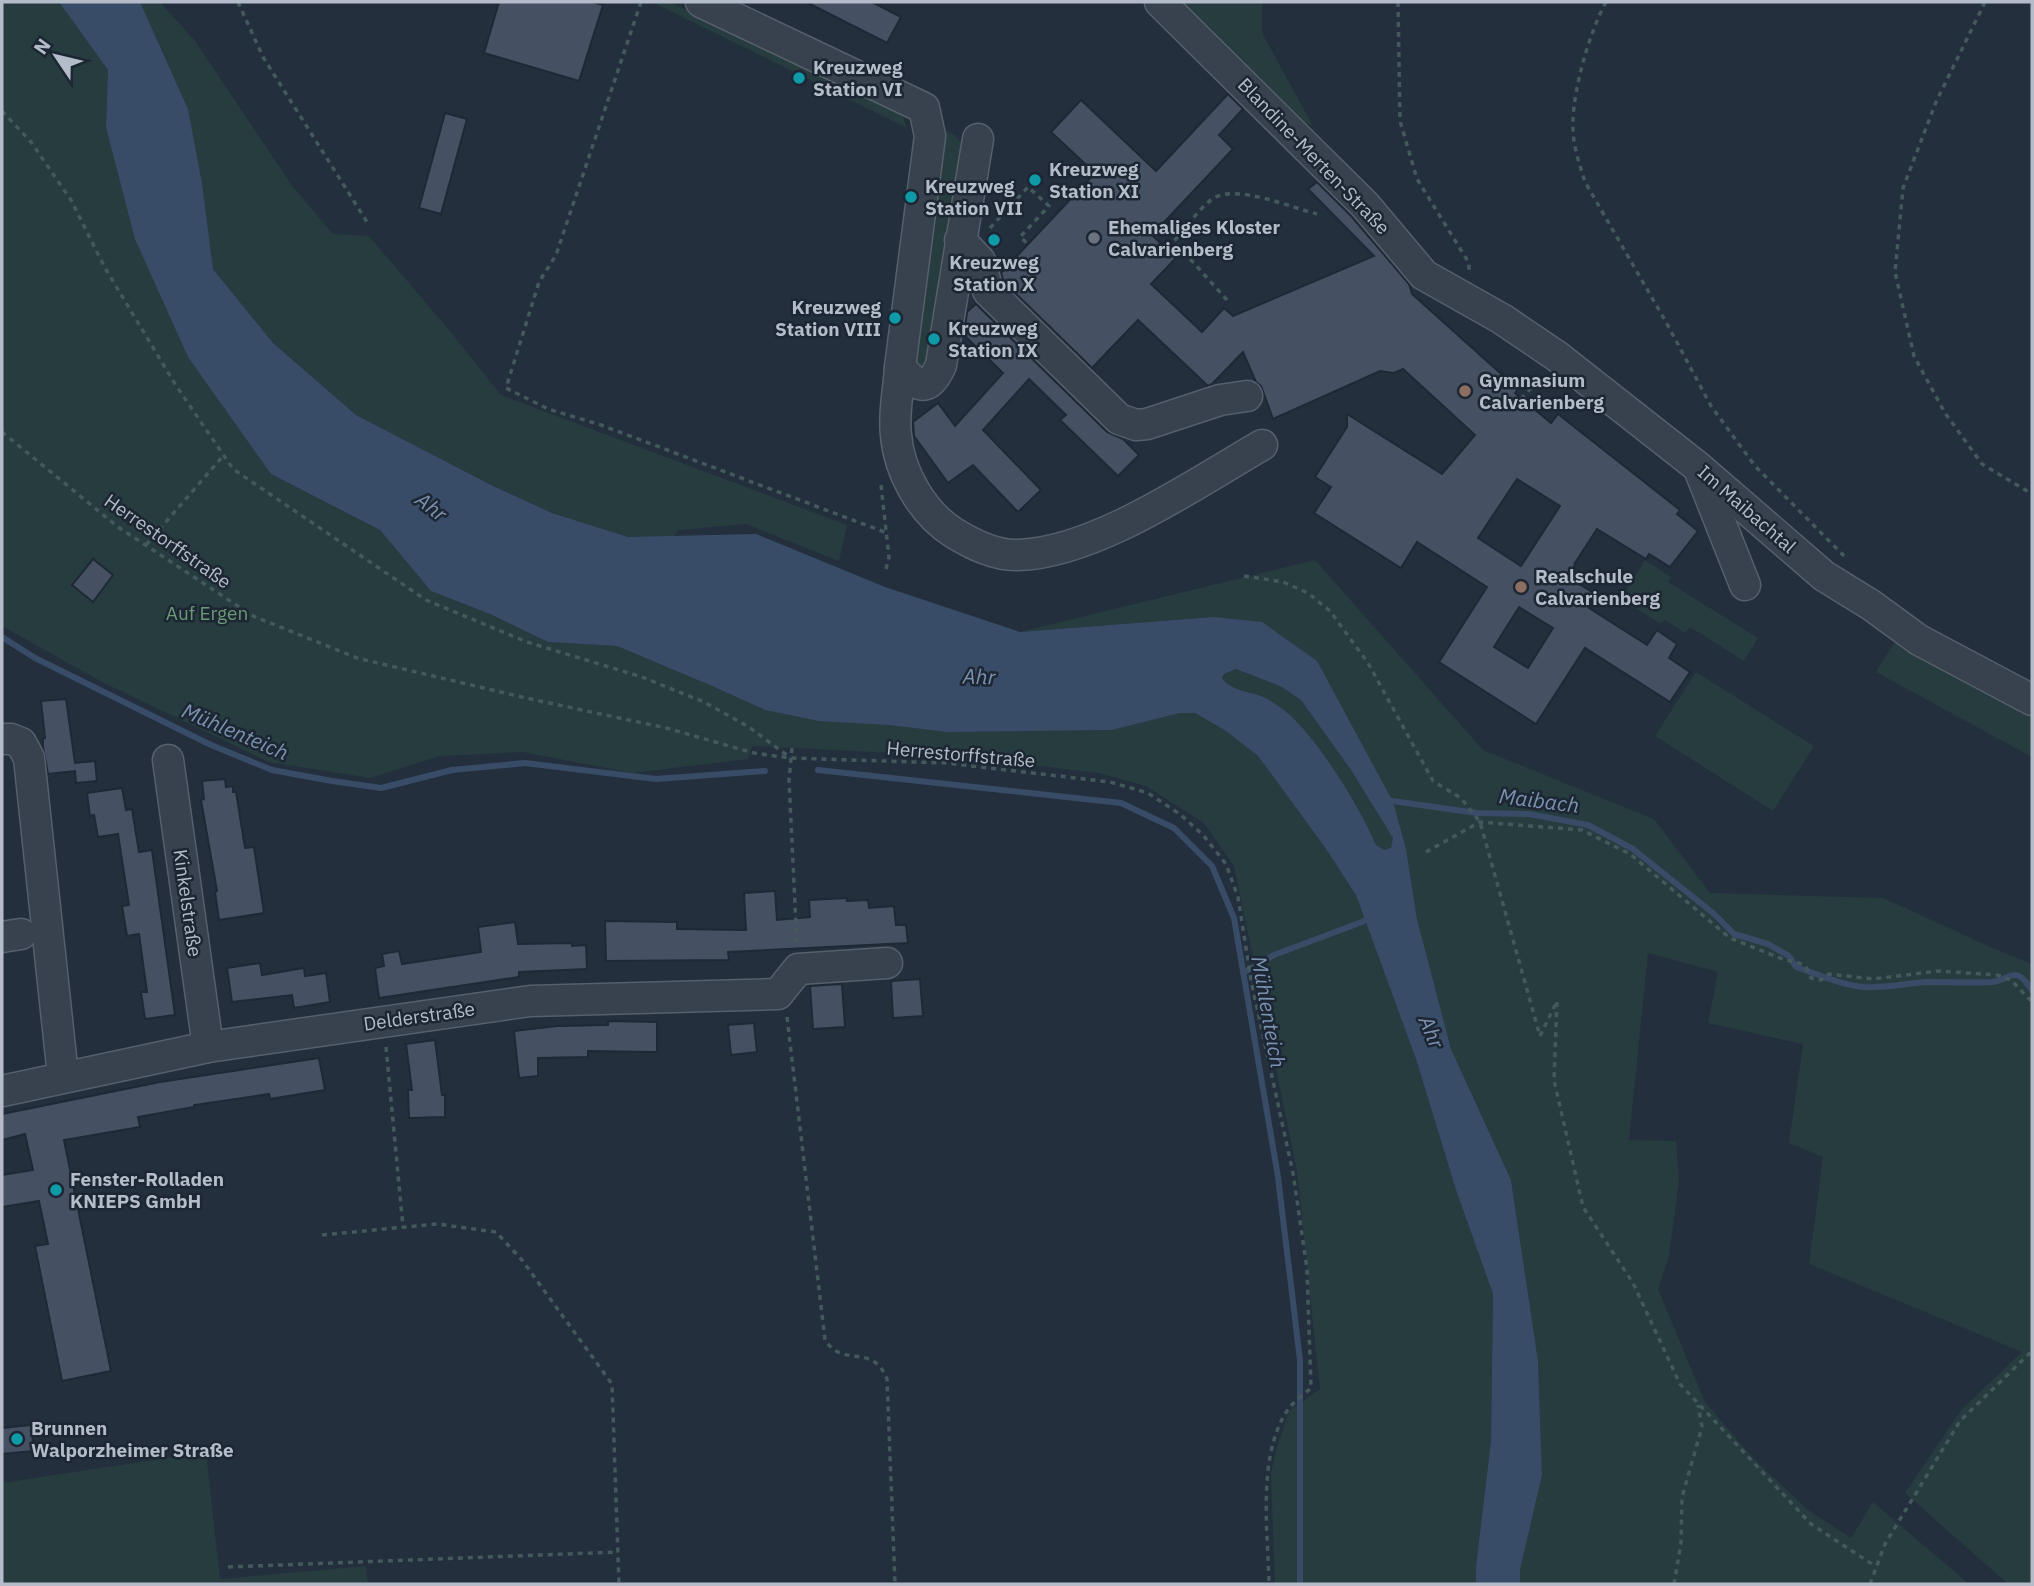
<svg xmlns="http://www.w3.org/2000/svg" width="2034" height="1586" font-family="'IBM Plex Sans',sans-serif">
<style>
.green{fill:#263c3f}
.water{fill:#394c67;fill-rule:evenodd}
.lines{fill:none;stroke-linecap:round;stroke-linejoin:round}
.stream{stroke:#394c67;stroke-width:6}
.building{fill:#455162;stroke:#1f2835;stroke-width:2;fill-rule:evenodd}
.minor-casing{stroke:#565f6c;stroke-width:33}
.path{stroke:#44595c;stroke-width:3.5;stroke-dasharray:5 5;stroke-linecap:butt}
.minor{stroke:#38414e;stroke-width:30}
.culture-dot{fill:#0f9aa8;stroke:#1d2633;stroke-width:2.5}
.worship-dot{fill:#6b7280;stroke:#1d2633;stroke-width:2.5}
.education-dot{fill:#8d6e63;stroke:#1d2633;stroke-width:2.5}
.labels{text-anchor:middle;stroke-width:5;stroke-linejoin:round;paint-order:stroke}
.poi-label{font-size:19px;font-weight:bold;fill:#b4bcc9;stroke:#1d2633;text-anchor:start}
.street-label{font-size:19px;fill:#b4bcc9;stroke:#1d2633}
.park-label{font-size:19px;fill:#6b9a76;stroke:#1d2633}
.water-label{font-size:21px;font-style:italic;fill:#7c92b1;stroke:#1d2633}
</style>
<rect width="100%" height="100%" fill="#242f3e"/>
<g class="green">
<polygon points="2,2 59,2 108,70 106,127 271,474 380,530 431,591 490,614 548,642 617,646 712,686 765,710 947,732 1112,730 1180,713 1195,713 1226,731 1258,756 1324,846 1356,895 1416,1059 1456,1190 1493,1294 1491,1441 1476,1566 1476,1584 1275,1584 1271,1473 1276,1450 1289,1411 1320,1389 1297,1171 1234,866 1204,823 1146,786 1099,773 953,756 752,746 748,759 632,773 523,752 440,756 370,778 269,762 102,682 2,626"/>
<polygon points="140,2 160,2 195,41 293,187 333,234 369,236 454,336 501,395 847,525 839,561 746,524 679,530 673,537 628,537 552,513 493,486 356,415 273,343 213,269 202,183 188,109"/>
<polygon points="652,2 670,2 902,114 907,128"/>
<polygon points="1179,2 1262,2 1262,33 1313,126 1286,115"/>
<polygon points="942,129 955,135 962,144 934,346 925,368 917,363 914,340"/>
<polygon points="1315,560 1483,750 1654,819 1710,893 1883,898 1995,949 2032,964 2032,1584 2008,1584 1905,1493 1962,1409 2022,1352 1809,1264 1823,1157 1789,1143 1803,1044 1708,1023 1718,972 1648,953 1629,1140 1676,1141 1679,1181 1669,1256 1658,1289 1705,1402 1753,1458 1808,1510 1851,1538 1873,1502 1969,1584 1520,1584 1520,1570 1542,1475 1538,1361 1511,1180 1451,1049 1417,919 1406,849 1317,661 1213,617 1020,632"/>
<polygon points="1645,560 1671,577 1668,582 1758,638 1744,661 1690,627 1685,633 1665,620 1661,624 1621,599"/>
<polygon points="1897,638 2032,713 2032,757 1876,672"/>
<path d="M1236 669 1282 687 1301 700 1351 770 1394 838 1391 848 1384 850 1376 845C1360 807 1316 735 1284 710 1277 705 1269 699 1261 696 1247 691 1230 690 1222 678L1224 674Z"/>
<polygon points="1696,672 1814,746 1773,811 1655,736"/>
<polygon points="206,1452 220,1579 366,1566 368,1584 2,1584 2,1483"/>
</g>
<path class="water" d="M59 2H140L188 109 202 183 213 269 273 343 356 415 493 486 552 513 628 537 756 534 885 587 1020 632 1213 617 1262 622 1317 661 1393 802 1406 849 1417 919 1451 1049 1511 1180 1538 1361 1542 1475 1520 1570V1584H1476V1566L1491 1441 1493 1294 1456 1190 1416 1059 1356 895 1324 846 1258 756 1226 731 1195 713H1180L1112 730 947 732 889 725 819 721 765 710 712 686 617 646 548 642 490 614 431 591 380 530 271 474 188 357 135 239 106 127 108 70ZM1236 669 1282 687 1301 700 1351 770 1393 838 1391 848 1384 850 1376 845C1360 807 1316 735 1284 710 1277 705 1269 699 1261 696 1247 691 1230 690 1222 678L1224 674Z"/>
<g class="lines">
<g class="stream">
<polyline points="2,637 35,658 211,745 272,770 332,781 381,788 452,770 525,763 656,779 765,771"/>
<polyline points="818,770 1121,803 1174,828 1212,866 1234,918 1278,1177 1300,1360 1300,1584"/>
<path d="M1385 800 1477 813 1529 814 1588 825 1633 849 1713 913 1734 934 1768 944 1789 956 1796 967C1817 974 1841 985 1863 987 1884 989 1907 983 1928 982 1949 982 1971 983 1992 982 2012 980 2014 963 2032 990"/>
<polyline points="1243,973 1274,955 1362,922 1372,916"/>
</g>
</g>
<g class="building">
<polygon points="499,2 592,2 603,5 579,81 484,53"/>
<polygon points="806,2 872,2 901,17 887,43"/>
<path d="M1228 94 1243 109 1219 135 1233 149 1152 235 1176 258 1151 284 1202 332 1224 308 1233 316 1374 256 1308 189 1317 182 1352 217 1409 284 1412 294 1518 389 1515 393 1551 423 1558 414 1680 510 1677 514 1698 531 1670 567 1649 554 1646 559 1597 529 1575 563 1571 579 1597 595 1589 608 1647 645 1657 630 1677 644 1669 658 1690 672 1670 702 1585 648 1536 724 1439 662 1487 587 1417 542 1401 568 1314 513 1331 487 1315 477 1347 427V414L1442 474 1475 435 1403 369 1394 373 1380 371 1273 419 1261 386 1256 382 1243 352 1212 384 1208 386 1138 320 1092 368 1004 282 1001 273 1095 173 1051 132 1081 100 1156 171ZM1517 479 1560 506 1521 566 1478 538ZM1519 607 1553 628 1528 668 1494 647Z"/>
<polygon points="445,113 467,119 441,214 419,208"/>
<polygon points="976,304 1107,432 1123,439 1139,455 1118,476 1060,420 1066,415 1029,379 983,430 1041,490 1018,512 973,465 948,483 914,436 913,422 938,403 955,426 1003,373 964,335 967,312"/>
<polygon points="93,559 113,575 93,602 72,585"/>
<polygon points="66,699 75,763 95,761 97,781 76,783 75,771 48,774 43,747 43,738 45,738 41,701"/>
<polygon points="225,779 226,787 233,786 233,792 236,792 245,848 254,847 264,913 219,920 215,892 217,891 201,800 204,799 202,781"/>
<polygon points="122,788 126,810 132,809 139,852 152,850 175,1015 145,1019 141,992 147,992 139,934 127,936 122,906 129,905 118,834 98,837 94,815 90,816 87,793"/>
<polygon points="775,891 777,920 810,917 809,900 847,898 847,901 868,900 869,908 894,906 896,925 906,925 908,943 728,952 729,960 606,961 605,921 677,922 677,929 746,930 744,893"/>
<polygon points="515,922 518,944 572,943 572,946 586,945 587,969 519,972 519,977 379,998 375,968 384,966 382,954 399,951 402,964 481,952 478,927"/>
<polygon points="260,963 262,975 304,968 305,976 326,973 330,1002 294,1008 292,995 232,1002 227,968"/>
<polygon points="920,979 923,1016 893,1018 891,981"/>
<polygon points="842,984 845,1027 813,1029 810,986"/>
<polygon points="608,1021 657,1022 657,1052 588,1051 588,1057 538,1058 538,1076 519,1078 514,1031 557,1026 608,1025"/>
<polygon points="754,1023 757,1052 731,1055 728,1025"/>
<polygon points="435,1040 442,1095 445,1095 445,1117 409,1118 408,1090 412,1090 406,1044"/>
<polygon points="319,1058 325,1090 270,1099 269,1094 194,1105 194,1107 138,1117 140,1127 64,1140 111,1371 62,1381 35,1246 48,1244 39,1201 2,1207 2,1175 33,1170 25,1134 2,1140 2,1114 160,1082"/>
<polygon points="31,1425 34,1451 2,1454 2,1428"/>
</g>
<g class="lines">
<g class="minor-casing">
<g id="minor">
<path d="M701 2 924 108 930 136 900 367C918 388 928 394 941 365L978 139"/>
<polyline points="1160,2 1365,205 1424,275 1502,319 1558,357 1698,467 1824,576 1871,605 1919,640 2032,700"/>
<polyline points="960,240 980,261 988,291 1119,419 1136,425 1147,424 1220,400 1247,396"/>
<path d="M900 367C899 389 893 414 896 435 899 472 922 513 954 533 972 544 995 556 1018 555 1095 553 1195 484 1262 445"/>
<polyline points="1701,474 1745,585"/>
<polyline points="2,739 11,739 21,743 29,758 63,1076"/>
<polyline points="168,760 208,1047"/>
<polyline points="2,937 21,934"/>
<polyline points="2,1091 208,1047 530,1001 778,994 798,969 887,963"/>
</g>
</g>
<g class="path">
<polyline points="238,2 263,57 367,222"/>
<polyline points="641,2 556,255 539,282 506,388 548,409 601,425 887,533"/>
<polyline points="1398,2 1400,121 1417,179 1469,263 1469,273"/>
<path d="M1606 2C1590 31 1573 89 1573 123 1572 143 1579 163 1585 182L1666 322 1711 406 1755 466 1846 558"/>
<polyline points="1985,2 1936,102 1903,188 1895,272 1914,356 1945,413 1982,464 2032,494"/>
<polyline points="2,111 31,142 71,200 105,268 175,384 233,469 426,600 527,642 642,677 704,702 749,727 788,756"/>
<polyline points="990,228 1028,187 1049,206 1020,237 1028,244"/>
<path d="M1227 300 1174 241C1186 228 1197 211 1211 200 1233 182 1292 208 1317 214"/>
<polyline points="1521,399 1541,377"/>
<path d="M2 432 118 527 253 616 357 658 526 698 666 728 754 753 790 758 946 763 1110 782 1148 793 1181 815 1203 835 1226 864 1238 897 1251 980 1293 1173 1307 1269 1311 1388C1303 1395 1293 1402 1287 1411 1257 1457 1268 1532 1269 1584"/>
<polyline points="881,485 889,557 886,569"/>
<polyline points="146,545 223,456"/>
<polyline points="1244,576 1283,582 1308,593 1330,611 1368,663 1433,781 1461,798 1480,822 1540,1036 1557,1001 1554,1080 1583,1207 1633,1283 1680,1384 1811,1524 1875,1566"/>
<polyline points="792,748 789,780 797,946"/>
<polyline points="1426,852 1480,822 1582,830 1630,854 1730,938 1785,960 1797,962 1806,967 1811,978 1821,980 1829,974 1873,979 1938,971 1997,975 2011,980 2032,1002"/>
<path d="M787 1017 825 1340C844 1369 872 1342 887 1379L895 1584"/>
<polyline points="386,1047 403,1227"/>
<polyline points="322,1235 437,1224 496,1232 522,1260 612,1384 619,1584"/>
<polyline points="228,1567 618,1552"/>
<polyline points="1674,1584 1681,1543 1682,1497 1702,1427 1698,1405"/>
<polyline points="1870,1584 1885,1544 1960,1421 2032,1351"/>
</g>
<use href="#minor" class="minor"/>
</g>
<g class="culture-dot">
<circle cx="799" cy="78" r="7"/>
<circle cx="1035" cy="180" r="7"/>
<circle cx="911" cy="197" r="7"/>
<circle cx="994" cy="240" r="7"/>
<circle cx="895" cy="318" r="7"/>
<circle cx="934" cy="339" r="7"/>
<circle cx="56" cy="1190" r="7"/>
<circle cx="17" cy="1439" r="7"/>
</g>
<circle class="worship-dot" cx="1094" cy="238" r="7"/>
<g class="education-dot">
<circle cx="1465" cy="391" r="7"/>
<circle cx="1521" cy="587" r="7"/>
</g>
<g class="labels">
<g class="poi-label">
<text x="813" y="74">Kreuzweg<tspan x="813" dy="22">Station VI</tspan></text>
<text x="1049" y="176">Kreuzweg<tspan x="1049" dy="22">Station XI</tspan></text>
<text x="925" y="193">Kreuzweg<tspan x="925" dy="22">Station VII</tspan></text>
<text x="1108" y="234">Ehemaliges Kloster<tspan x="1108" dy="22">Calvarienberg</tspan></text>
<text x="994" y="269" text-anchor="middle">Kreuzweg<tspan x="994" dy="22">Station X</tspan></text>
<text x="881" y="314" text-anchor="end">Kreuzweg<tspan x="881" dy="22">Station VIII</tspan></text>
<text x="948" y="335">Kreuzweg<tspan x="948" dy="22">Station IX</tspan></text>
<text x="1479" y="387">Gymnasium<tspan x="1479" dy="22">Calvarienberg</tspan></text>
<text x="1535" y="583">Realschule<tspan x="1535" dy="22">Calvarienberg</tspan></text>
<text x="70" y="1186">Fenster-Rolladen<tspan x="70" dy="22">KNIEPS GmbH</tspan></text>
<text x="31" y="1435">Brunnen<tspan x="31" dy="22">Walporzheimer Straße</tspan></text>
</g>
<g class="street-label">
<text transform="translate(1314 156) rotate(46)" y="7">Blandine-Merten-Straße</text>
<text transform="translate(1747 509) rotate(41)" y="7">Im Maibachtal</text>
<text transform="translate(168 541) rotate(35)" y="7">Herrestorffstraße</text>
<text transform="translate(961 754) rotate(5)" y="7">Herrestorffstraße</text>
<text transform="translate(188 903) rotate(82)" y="7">Kinkelstraße</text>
<text transform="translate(419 1016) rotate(-8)" y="7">Delderstraße</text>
</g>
<g class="park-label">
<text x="207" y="620">Auf Ergen</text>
</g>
<g class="water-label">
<text transform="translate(431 507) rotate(38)" y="7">Ahr</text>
<text transform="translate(979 677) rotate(2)" y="7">Ahr</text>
<text transform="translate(235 732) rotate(23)" y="7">Mühlenteich</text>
<text transform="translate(1539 801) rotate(7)" y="7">Maibach</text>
<text transform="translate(1268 1012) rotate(80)" y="7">Mühlenteich</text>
<text transform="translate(1431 1032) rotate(67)" y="7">Ahr</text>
</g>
</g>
<rect width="2034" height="1586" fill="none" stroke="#b4bcc9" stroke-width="7"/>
<g transform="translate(56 56) rotate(305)" stroke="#1d2633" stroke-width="5" paint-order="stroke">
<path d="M0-5L12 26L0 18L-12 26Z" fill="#b4bcc9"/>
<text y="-10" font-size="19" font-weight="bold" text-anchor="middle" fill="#b4bcc9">N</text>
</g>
</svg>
